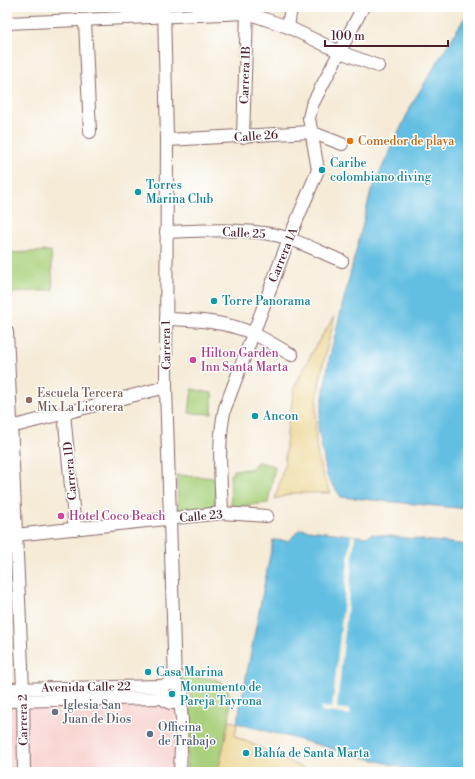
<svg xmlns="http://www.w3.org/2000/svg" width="475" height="779" font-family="'Libre Bodoni',serif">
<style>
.built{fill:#f7d0cc}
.green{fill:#a9d07b;stroke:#7a7853}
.sand{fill:#eeda9e;stroke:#9c7c64}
.water{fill:#64bfe2;stroke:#576f86}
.pier{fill:#f5ebd7}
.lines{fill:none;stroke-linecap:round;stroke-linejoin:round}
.minor-casing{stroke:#866667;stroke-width:14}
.minor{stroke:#fff;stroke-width:12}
.food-dot{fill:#e8710a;stroke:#fff;stroke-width:1.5}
.culture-dot{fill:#0f9aa8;stroke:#fff;stroke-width:1.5}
.hotel-dot{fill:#d1479c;stroke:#fff;stroke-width:1.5}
.education-dot{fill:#8d6e63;stroke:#fff;stroke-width:1.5}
.worship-dot{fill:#6b7280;stroke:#fff;stroke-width:1.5}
.service-dot{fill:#5c6f8a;stroke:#fff;stroke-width:1.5}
.labels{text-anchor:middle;stroke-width:3;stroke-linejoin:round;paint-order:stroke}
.street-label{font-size:12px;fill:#4a1f2b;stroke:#fff}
.food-label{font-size:12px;fill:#c56008;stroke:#fff;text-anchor:start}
.culture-label{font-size:12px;fill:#0d838f;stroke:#fff;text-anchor:start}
.hotel-label{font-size:12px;fill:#b23c85;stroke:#fff;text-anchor:start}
.education-label{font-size:12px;fill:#785e54;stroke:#fff;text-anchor:start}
.worship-label{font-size:12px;fill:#5b616d;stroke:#fff;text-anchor:start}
.service-label{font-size:12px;fill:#4e5e75;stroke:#fff;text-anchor:start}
</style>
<rect width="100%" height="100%" fill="#fff"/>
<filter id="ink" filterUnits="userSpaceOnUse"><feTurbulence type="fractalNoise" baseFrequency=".025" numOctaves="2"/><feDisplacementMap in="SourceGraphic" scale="8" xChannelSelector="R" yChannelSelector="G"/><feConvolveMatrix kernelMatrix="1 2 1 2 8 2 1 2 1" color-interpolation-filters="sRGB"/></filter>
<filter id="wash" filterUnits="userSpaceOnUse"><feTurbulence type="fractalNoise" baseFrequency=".012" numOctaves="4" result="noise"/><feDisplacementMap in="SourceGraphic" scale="16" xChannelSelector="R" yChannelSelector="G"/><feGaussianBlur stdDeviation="0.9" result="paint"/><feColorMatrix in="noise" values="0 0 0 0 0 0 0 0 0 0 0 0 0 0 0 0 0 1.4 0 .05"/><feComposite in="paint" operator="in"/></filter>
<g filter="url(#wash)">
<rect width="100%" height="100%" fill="#f5ebd7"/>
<polygon class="built" points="175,683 176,733 173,772 7,772 7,688"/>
<g class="green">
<polygon points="51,251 53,290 10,293 8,253"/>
<polygon points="192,389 212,393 212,414 189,413"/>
<polygon points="257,462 275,466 268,503 231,507 230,474 233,474 233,470 251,469"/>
<polygon points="176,475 216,478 216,500 214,506 179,512"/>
<path d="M184 677C196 678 213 676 223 683 240 695 222 754 218 772H186L191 699C190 691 183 686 179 678Z"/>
</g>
<g class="sand">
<path d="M335 316C321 370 301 441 331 493H294L275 499 284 467 288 423 295 386 316 345Z"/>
<polygon points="229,720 237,723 235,736 305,769 302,772 218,772"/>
</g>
<g class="water">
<polygon points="468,12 468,509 341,497 327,476 318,427 330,355 371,191 413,102"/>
<polygon points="300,529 367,537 371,534 468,545 468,772 419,772 237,723 273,540 289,541"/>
</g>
<polygon class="pier" points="351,535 355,536 337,708 350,710 350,715 321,711 321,707 332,708"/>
</g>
<g filter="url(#ink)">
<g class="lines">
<g class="minor-casing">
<g id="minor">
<polyline points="164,7 167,140 166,387 175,683"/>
<polyline points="85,21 90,132"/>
<polyline points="7,23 247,13 288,27 340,52 378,66"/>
<polyline points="288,27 291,7"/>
<polyline points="243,137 247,13"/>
<polyline points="167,140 311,132 342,144"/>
<path d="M166 232C200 231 236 228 270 234 295 238 319 252 342 261"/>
<path d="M166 319C195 320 226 321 254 334 267 340 279 348 292 355"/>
<polyline points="7,332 23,689 24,772"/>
<polyline points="64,413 75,529"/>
<polyline points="7,428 166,387"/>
<path d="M222 513C221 478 217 442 225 408L289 239 318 170 309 118 312 105 363 7"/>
<polyline points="15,535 222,513 267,516"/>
<circle cx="172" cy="693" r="10"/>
<polyline points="7,689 165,686"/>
<polyline points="7,701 163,698"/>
<polyline points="180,772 182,720 180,700"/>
</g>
</g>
<use href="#minor" class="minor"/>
</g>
</g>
<circle class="food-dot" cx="350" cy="141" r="4"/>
<g class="culture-dot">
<circle cx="322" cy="170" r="4"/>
<circle cx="138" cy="192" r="4"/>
<circle cx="214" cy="301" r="4"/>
<circle cx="255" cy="416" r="4"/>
<circle cx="148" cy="672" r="4"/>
<circle cx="172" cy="694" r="4"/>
<circle cx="246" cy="753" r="4"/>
</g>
<g class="hotel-dot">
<circle cx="193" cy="360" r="4"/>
<circle cx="61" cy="516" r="4"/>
</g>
<circle class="education-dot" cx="29" cy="400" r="4"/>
<circle class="worship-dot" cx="55" cy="712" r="4"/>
<circle class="service-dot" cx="150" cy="734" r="4"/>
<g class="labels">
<g class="street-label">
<text transform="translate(245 75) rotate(-88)" y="4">Carrera 1B</text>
<text transform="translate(256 136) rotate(-4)" y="4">Calle 26</text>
<text transform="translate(244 233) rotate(3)" y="4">Calle 25</text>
<text transform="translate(283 255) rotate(-68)" y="4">Carrera 1A</text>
<text transform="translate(166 345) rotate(-91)" y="4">Carrera 1</text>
<text transform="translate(70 471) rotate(-95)" y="4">Carrera 1D</text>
<text transform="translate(201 516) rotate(-5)" y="4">Calle 23</text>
<text transform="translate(86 687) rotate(-1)" y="4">Avenida Calle 22</text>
<text transform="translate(23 720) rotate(-91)" y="4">Carrera 2</text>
</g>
<g class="food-label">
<text x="358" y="145">Comedor de playa</text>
</g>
<g class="culture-label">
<text x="330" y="167">Caribe<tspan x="330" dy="14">colombiano diving</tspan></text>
<text x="146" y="189">Torres<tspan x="146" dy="14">Marina Club</tspan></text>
<text x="222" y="305">Torre Panorama</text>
<text x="263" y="420">Ancon</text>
<text x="156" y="676">Casa Marina</text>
<text x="180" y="691">Monumento de<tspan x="180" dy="14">Pareja Tayrona</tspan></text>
<text x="254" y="757">Bahía de Santa Marta</text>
</g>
<g class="hotel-label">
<text x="201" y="357">Hilton Garden<tspan x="201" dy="14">Inn Santa Marta</tspan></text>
<text x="69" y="520">Hotel Coco Beach</text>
</g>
<g class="education-label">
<text x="37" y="397">Escuela Tercera<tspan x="37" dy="14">Mix La Licorera</tspan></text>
</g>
<g class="worship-label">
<text x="63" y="709">Iglesia San<tspan x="63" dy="14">Juan de Dios</tspan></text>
</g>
<g class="service-label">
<text x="158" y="731">Officina<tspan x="158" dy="14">de Trabajo</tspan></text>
</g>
</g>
<rect width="475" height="779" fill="none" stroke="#fff" stroke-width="24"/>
<path d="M325 40v6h123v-6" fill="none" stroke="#4a1f2b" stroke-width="2"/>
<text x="331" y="40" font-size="12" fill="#4a1f2b" stroke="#ffffff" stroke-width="3" paint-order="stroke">100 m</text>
</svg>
